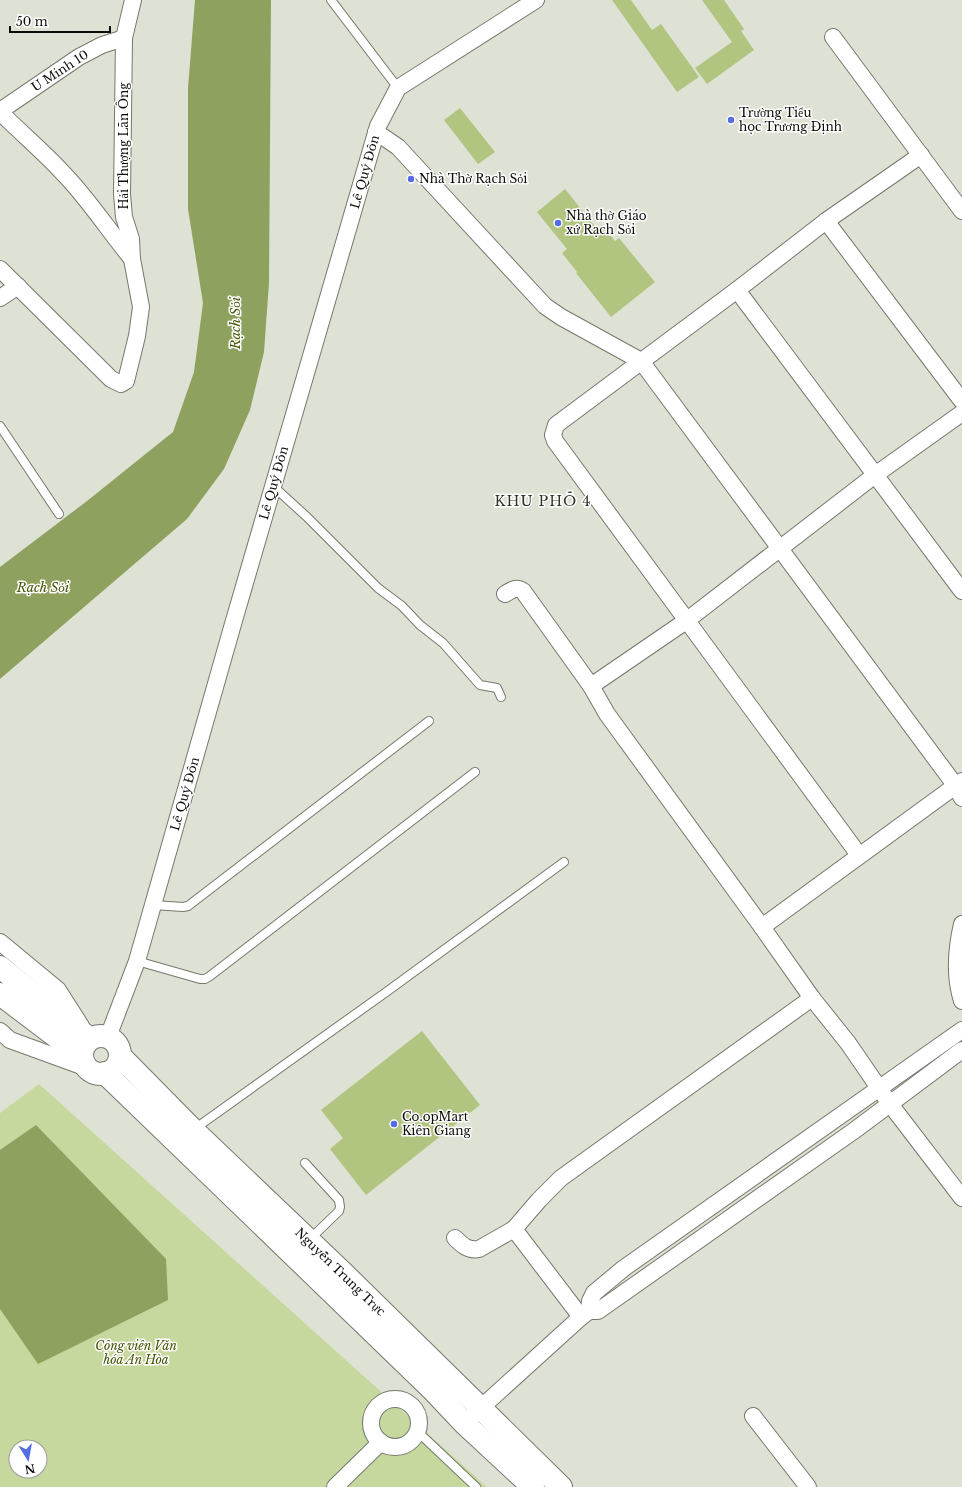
<svg xmlns="http://www.w3.org/2000/svg" width="962" height="1487" font-family="'Libre Baskerville',serif">
<style>
.green{fill:#c6d89e;fill-rule:evenodd}
.water{fill:#8fa15e}
.building{fill:#b1c480}
.lines{fill:none;stroke-linecap:round;stroke-linejoin:round}
.lane-casing{stroke:#75796d;stroke-width:10}
.street-casing{stroke:#75796d;stroke-width:18}
.primary-casing{stroke:#75796d;stroke-width:24}
.lane{stroke:#fff;stroke-width:8}
.street{stroke:#fff;stroke-width:16}
.primary{stroke:#fff;stroke-width:22}
.poi-dot{fill:#566ce2;stroke:#fff;stroke-width:1.5}
.labels{text-anchor:middle;stroke-width:3;stroke-linejoin:round;paint-order:stroke}
.street-label{font-size:12px;fill:#0b0c08;stroke:#fff}
.poi-label{font-size:12px;fill:#0b0c08;stroke:#fff;text-anchor:start}
.park-label{font-size:12px;font-style:italic;fill:#425200;stroke:#fff}
.water-label{font-size:13px;font-style:italic;fill:#445404;stroke:#fff}
.quarter-label{font-size:14px;letter-spacing:1px;fill:#303328;stroke:#fff}
</style>
<rect width="100%" height="100%" fill="#dee2d4"/>
<path class="green" d="M39 1084 487 1487H0V1113ZM16 1447H40V1471H16Z"/>
<g class="water">
<polygon points="195,0 271,0 269,283 264,352 250,410 224,469 187,519 0,679 0,567 87,501 173,432 194,372 203,303 188,209 188,88"/>
<polygon points="36,1125 166,1259 168,1300 38,1364 0,1309 0,1150"/>
</g>
<g class="building">
<polygon points="612,0 631,0 652,30 661,24 699,77 677,92"/>
<polygon points="702,0 724,0 744,29 741,31 754,50 707,84 695,68 732,42"/>
<polygon points="460,108 495,152 478,164 444,120"/>
<polygon points="565,189 597,229 602,225 615,241 619,238 655,282 611,317 576,273 577,272 562,253 567,249 537,212"/>
<polygon points="422,1031 480,1105 366,1195 330,1149 343,1138 321,1110"/>
</g>
<g class="lines">
<g class="lane-casing">
<g id="lane">
<polyline points="331,0 398,88"/>
<polyline points="0,426 59,514"/>
<polyline points="273,486 307,517 378,588 402,606 420,625 443,643 480,685 497,688 501,697"/>
<polyline points="153,905 183,907 188,906 429,721"/>
<polyline points="137,961 200,979 205,979 210,976 475,772"/>
<polyline points="193,1130 389,990 564,862"/>
<polyline points="305,1163 339,1200 340,1207 339,1211 309,1240"/>
<polyline points="418,1432 476,1487"/>
</g>
</g>
<g class="street-casing">
<g id="street">
<polyline points="833,37 962,211"/>
<polyline points="0,111 79,57 102,45 124,38"/>
<path d="M0 112C21 133 44 152 64 174 89 200 109 231 132 259"/>
<polyline points="376,132 398,147 545,306 561,317 641,361 955,785 962,798"/>
<polyline points="826,221 962,401"/>
<polyline points="0,269 111,379 121,384 126,381 137,336 141,307 132,259 131,239 124,217 122,194 124,38 133,0"/>
<polyline points="737,290 962,591"/>
<polyline points="0,298 18,286"/>
<path d="M505 594C512 590 516 586 523 591L591 686 607 714 762 927 812 998 848 1043 890 1104 962 1198"/>
<polyline points="591,686 686,621 875,475 962,413"/>
<polyline points="859,855 555,441 553,435 556,425 737,290 826,221 921,155"/>
<path d="M962 924C956 950 954 976 962 1001"/>
<polyline points="762,927 962,781"/>
<polyline points="0,942 58,990 81,1026"/>
<polyline points="0,1031 10,1040 87,1068"/>
<polyline points="108,1037 137,961 233,624 378,126 398,88 536,0"/>
<path d="M455 1238C462 1245 468 1251 479 1249L514 1229"/>
<polyline points="589,1311 590,1301 594,1293 624,1268 962,1030"/>
<polyline points="581,1317 514,1229 539,1200 561,1178 812,998"/>
<circle cx="395" cy="1423" r="24"/>
<polyline points="473,1415 581,1317 589,1311 598,1311 855,1130 962,1050"/>
<polyline points="753,1416 808,1487"/>
<polyline points="335,1487 381,1442"/>
</g>
</g>
<g class="primary-casing">
<g id="primary">
<polyline points="0,967 90,1039"/>
<polyline points="0,994 82,1056"/>
<circle cx="101" cy="1055" r="19"/>
<polyline points="120,1056 193,1130 342,1272 561,1487"/>
<polyline points="105,1073 432,1389 465,1424 533,1487"/>
</g>
</g>
<use href="#lane" class="lane"/>
<use href="#street" class="street"/>
<use href="#primary" class="primary"/>
</g>
<g class="poi-dot">
<circle cx="731" cy="120" r="4"/>
<circle cx="411" cy="179" r="4"/>
<circle cx="558" cy="223" r="4"/>
<circle cx="394" cy="1124" r="4"/>
</g>
<g class="labels">
<g class="street-label">
<text transform="translate(60 71) rotate(-33)" y="4">U Minh 10</text>
<text transform="translate(124 146) rotate(-90)" y="4">Hải Thượng Lãn Ông</text>
<text transform="translate(365 172) rotate(-74)" y="4">Lê Quý Đôn</text>
<text transform="translate(274 483) rotate(-74)" y="4">Lê Quý Đôn</text>
<text transform="translate(185 794) rotate(-74)" y="4">Lê Quý Đôn</text>
<text transform="translate(340 1272) rotate(44)" y="4">Nguyễn Trung Trực</text>
</g>
<g class="poi-label">
<text x="739" y="117">Trường Tiểu<tspan x="739" dy="14">học Trương Định</tspan></text>
<text x="419" y="183">Nhà Thờ Rạch Sỏi</text>
<text x="566" y="220">Nhà thờ Giáo<tspan x="566" dy="14">xứ Rạch Sỏi</tspan></text>
<text x="402" y="1121">Co.opMart<tspan x="402" dy="14">Kiên Giang</tspan></text>
</g>
<g class="park-label">
<text x="136" y="1350">Công viên Văn<tspan x="136" dy="14">hóa An Hòa</tspan></text>
</g>
<g class="water-label">
<text transform="translate(235 323) rotate(-90)" y="5">Rạch Sỏi</text>
<text x="43" y="592">Rạch Sỏi</text>
</g>
<g class="quarter-label">
<text x="543" y="506">KHU PHỐ 4</text>
</g>
</g>
<g transform="translate(28 1459) rotate(169)"><circle r="19" fill="#ffffff" stroke="#9d9e9c"/>
<path d="M0-3L7 15L0 10L-7 15Z" fill="#566ce2"/>
<text y="-6" font-size="11" font-weight="bold" text-anchor="middle" fill="#0b0c08">N</text>
</g>
<path d="M10 26v6h100v-6" fill="none" stroke="#0b0c08" stroke-width="2"/>
<text x="16" y="26" font-size="12" fill="#0b0c08" stroke="#ffffff" stroke-width="3" paint-order="stroke">50 m</text>
</svg>
